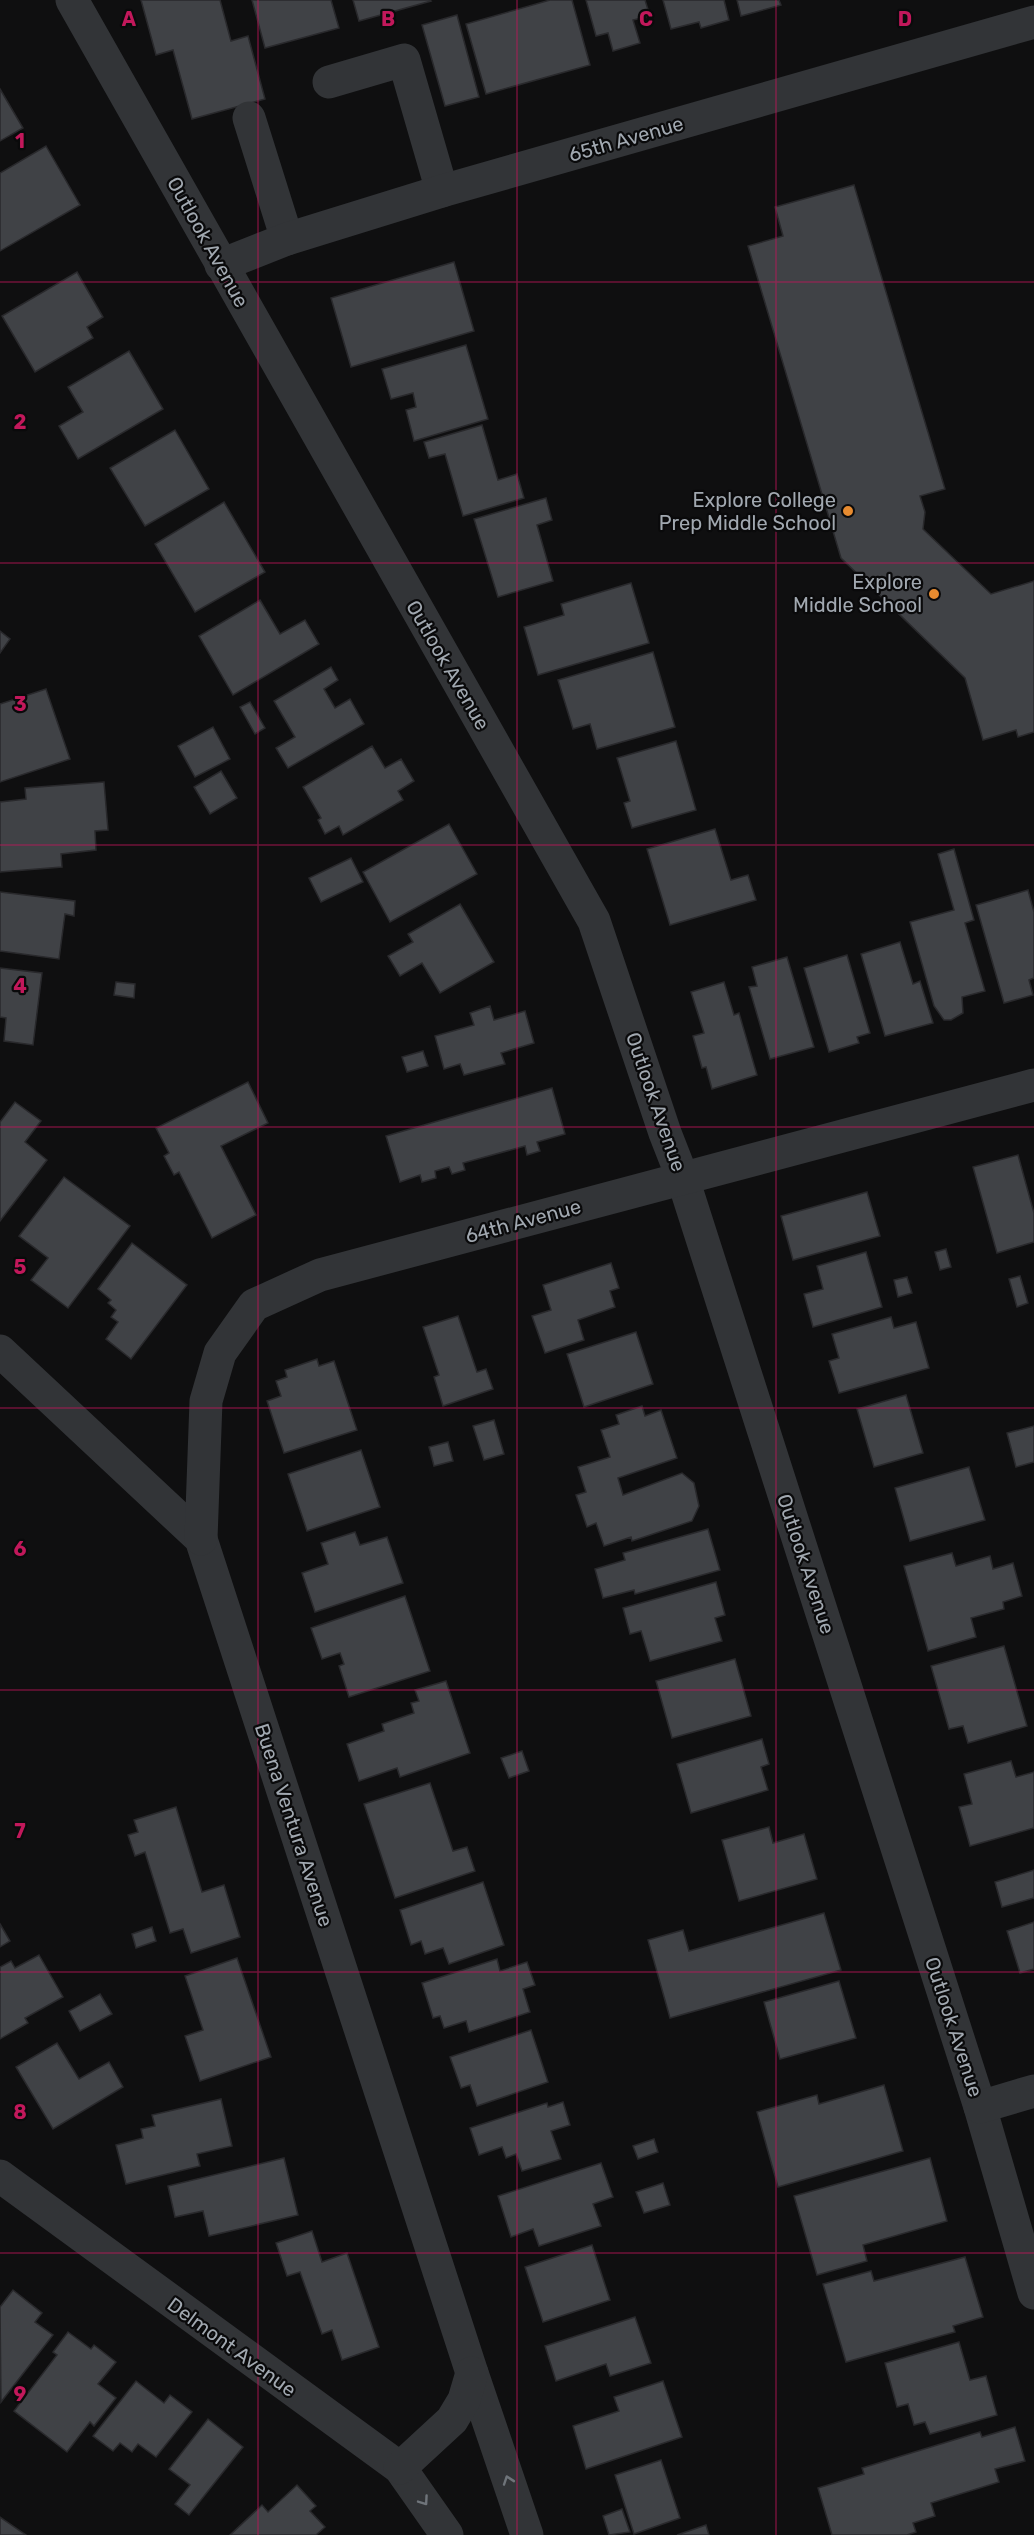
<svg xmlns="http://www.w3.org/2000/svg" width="1034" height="2535" font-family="Rubik,sans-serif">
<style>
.building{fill:#404246;stroke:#29292c;stroke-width:1.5}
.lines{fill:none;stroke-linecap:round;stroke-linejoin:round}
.minor{stroke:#323437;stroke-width:33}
.oneway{stroke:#6f747a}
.grid{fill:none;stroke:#c2185b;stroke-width:1.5;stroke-opacity:0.55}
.poi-dot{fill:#e78b30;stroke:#0a0a0b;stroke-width:2}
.labels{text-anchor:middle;stroke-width:4.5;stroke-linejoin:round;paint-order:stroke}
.street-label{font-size:20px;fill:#a1a8b0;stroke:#0a0a0b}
.poi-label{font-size:20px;fill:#a1a8b0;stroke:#0a0a0b;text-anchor:end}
.grid-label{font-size:20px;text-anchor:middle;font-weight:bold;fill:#c2185b;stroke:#0a0a0b;stroke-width:4.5;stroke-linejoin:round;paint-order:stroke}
</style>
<rect width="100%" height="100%" fill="#0f0f10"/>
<g class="building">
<polygon points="141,0 220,0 231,41 248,36 265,99 192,119 173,50 156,55"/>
<polygon points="252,0 331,0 339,28 265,48"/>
<polygon points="353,0 430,0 431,1 359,21"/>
<polygon points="550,0 572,0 590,65 486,94 466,24"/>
<polygon points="586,0 645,0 650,16 633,20 640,43 613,51 608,33 596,36"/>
<polygon points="663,0 724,0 729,20 701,28 699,22 671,29"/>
<polygon points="737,0 779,0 781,5 741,16"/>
<polygon points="457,15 479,97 445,106 422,25"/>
<polygon points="0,89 23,128 0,141"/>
<polygon points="46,146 80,205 0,251 0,173"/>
<polygon points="854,185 945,489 920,496 925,512 923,529 991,594 1034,581 1034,732 1018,737 1016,730 983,740 965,678 841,558 748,246 783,236 775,207"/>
<polygon points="454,262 474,331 351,367 331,298"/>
<polygon points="77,272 103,317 87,327 93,338 35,372 2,316"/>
<polygon points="466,345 488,419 414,441 406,410 416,407 413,393 391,399 382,369"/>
<polygon points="129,351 163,409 78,459 59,426 83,412 68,387"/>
<polygon points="482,425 498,480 517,474 524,498 463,516 445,454 429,458 424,442"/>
<polygon points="175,430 209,489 145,526 110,468"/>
<polygon points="546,498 552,520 537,525 553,581 498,597 474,519"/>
<polygon points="224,502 265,572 195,612 155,544"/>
<polygon points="631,583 649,643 538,675 524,627 564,615 561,604"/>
<polygon points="260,600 280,634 305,620 319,644 233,695 199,636"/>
<polygon points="0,631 10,639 0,653"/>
<polygon points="653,652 675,727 597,749 590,724 573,729 558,680"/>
<polygon points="331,667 338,680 324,689 335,708 350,699 364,724 288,768 276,748 295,737 274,701"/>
<polygon points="46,689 70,759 0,782 0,704"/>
<polygon points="250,702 265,728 255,734 240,707"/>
<polygon points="213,727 230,759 195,777 178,746"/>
<polygon points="676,741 696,810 632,828 624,803 630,801 617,758"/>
<polygon points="372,746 385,768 401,759 414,781 398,791 403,800 343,835 339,826 325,834 318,820 321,818 303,787"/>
<polygon points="221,771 237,798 210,814 194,787"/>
<polygon points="104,782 108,830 95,831 96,850 61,854 62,867 0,872 0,802 26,799 25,788"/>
<polygon points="449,824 477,874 390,922 363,872"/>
<polygon points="715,829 731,880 748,875 756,900 670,925 647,849"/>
<polygon points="954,849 974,920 965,923 985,991 962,997 963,1013 951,1020 944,1020 934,1006 910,922 954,910 938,854"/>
<polygon points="351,858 363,882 321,902 309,878"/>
<polygon points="1028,890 1034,912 1034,978 1029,980 1033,995 1004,1003 976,905"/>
<polygon points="0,892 75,901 74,916 65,914 59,959 0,951"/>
<polygon points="460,904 494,962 440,993 422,963 400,976 388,956 413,942 408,934"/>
<polygon points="900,942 913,984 920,981 933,1023 885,1036 861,954"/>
<polygon points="847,955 870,1033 857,1037 859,1043 829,1052 804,968"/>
<polygon points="787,957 814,1047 770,1059 749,987 757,986 752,967"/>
<polygon points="0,968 42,973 33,1045 4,1041 6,1018 0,1017"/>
<polygon points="116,982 135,984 134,998 114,995"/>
<polygon points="724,982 734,1015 739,1013 757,1075 712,1089 706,1067 702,1068 693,1036 704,1033 691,992"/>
<polygon points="490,1006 494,1020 525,1011 534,1043 501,1053 505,1064 464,1075 460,1064 444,1069 435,1036 474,1025 470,1013"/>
<polygon points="423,1051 428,1066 407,1072 402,1057"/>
<polygon points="248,1082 268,1123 221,1146 256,1215 212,1238 179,1172 174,1175 164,1156 169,1153 156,1128"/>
<polygon points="552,1088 565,1134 537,1142 540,1151 527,1155 525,1146 463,1163 465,1170 452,1174 449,1167 435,1171 436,1178 422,1182 420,1175 400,1182 386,1136"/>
<polygon points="15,1102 41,1121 25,1142 47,1160 0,1221 0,1122"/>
<polygon points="1018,1155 1034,1213 1034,1242 997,1253 973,1167"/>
<polygon points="64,1177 130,1226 68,1308 31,1280 48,1258 19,1236"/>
<polygon points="867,1192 880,1236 793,1260 781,1216"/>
<polygon points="132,1243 187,1285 131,1359 106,1339 118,1322 111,1317 116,1310 108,1303 111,1300 98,1289"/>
<polygon points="946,1249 951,1267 940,1270 935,1252"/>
<polygon points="866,1252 882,1307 813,1327 804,1294 823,1289 817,1266"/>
<polygon points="611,1263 619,1288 610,1291 615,1307 578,1320 584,1340 545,1353 532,1316 551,1310 543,1285"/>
<polygon points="1020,1276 1028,1303 1017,1307 1009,1279"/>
<polygon points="907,1277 912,1293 898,1297 894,1280"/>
<polygon points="458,1316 477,1372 486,1369 493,1389 443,1406 434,1377 439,1375 423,1327"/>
<polygon points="891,1317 894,1328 916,1322 929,1368 839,1393 829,1361 839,1358 832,1334"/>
<polygon points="636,1332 653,1384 584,1407 567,1354"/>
<polygon points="317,1359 319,1366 334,1361 357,1430 284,1453 267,1401 281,1396 276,1381 287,1377 285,1370"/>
<polygon points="906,1395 923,1453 874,1467 857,1409"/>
<polygon points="642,1406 645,1416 661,1410 677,1458 618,1478 623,1495 682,1473 694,1483 699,1506 692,1521 632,1541 631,1537 604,1546 596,1523 587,1527 576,1495 586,1492 578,1467 610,1457 601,1430 619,1424 616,1415"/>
<polygon points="494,1420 504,1454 484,1460 473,1426"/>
<polygon points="1034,1426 1034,1462 1016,1467 1007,1433"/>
<polygon points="448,1442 453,1461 434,1466 429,1447"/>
<polygon points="361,1450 380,1507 307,1531 288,1474"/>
<polygon points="969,1467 985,1520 910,1541 895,1488"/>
<polygon points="708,1529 720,1570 635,1594 634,1590 603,1598 595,1569 625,1560 623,1553"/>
<polygon points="355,1532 360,1545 387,1537 403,1583 315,1612 302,1573 328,1564 321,1543"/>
<polygon points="952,1553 956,1566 990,1556 993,1569 1013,1563 1022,1596 1003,1602 1004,1609 971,1618 976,1637 928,1651 904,1566"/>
<polygon points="716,1582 725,1615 715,1618 722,1641 650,1661 641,1631 630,1634 623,1608"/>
<polygon points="405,1596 430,1671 349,1697 339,1666 344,1664 340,1653 322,1659 311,1628"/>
<polygon points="1004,1646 1027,1726 968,1743 963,1726 949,1729 931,1666"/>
<polygon points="735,1659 751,1716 672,1738 656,1681"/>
<polygon points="446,1681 470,1753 400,1777 397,1768 359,1781 347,1744 384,1731 382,1724 414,1713 411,1703 419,1701 415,1690"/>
<polygon points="762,1739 769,1764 761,1767 768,1790 691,1813 677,1764"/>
<polygon points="522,1751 529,1771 509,1778 501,1758"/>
<polygon points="1011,1761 1016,1777 1034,1772 1034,1828 970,1846 959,1807 972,1804 964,1774"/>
<polygon points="430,1783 453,1851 467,1847 475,1871 395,1898 364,1804"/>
<polygon points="176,1807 202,1892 224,1885 240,1937 191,1953 183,1929 170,1933 145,1852 135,1856 128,1835 138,1832 134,1820"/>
<polygon points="769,1827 773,1843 804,1834 817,1879 739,1901 722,1840"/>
<polygon points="1034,1870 1034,1898 1002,1907 995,1882"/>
<polygon points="483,1882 504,1945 449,1964 443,1948 425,1954 421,1941 411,1945 400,1910"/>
<polygon points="824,1913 841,1970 670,2018 648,1940 683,1930 689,1951"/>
<polygon points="1034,1922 1034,1969 1020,1973 1007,1931"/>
<polygon points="0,1924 10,1941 0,1947"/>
<polygon points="152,1927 156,1941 136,1948 132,1934"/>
<polygon points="39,1955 63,1997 25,2018 28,2023 0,2039 0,1967 11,1961 15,1968"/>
<polygon points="237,1958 271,2057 200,2081 185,2036 203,2030 185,1976"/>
<polygon points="497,1959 500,1971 527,1962 535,1985 523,1989 530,2012 469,2032 466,2021 444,2028 440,2016 433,2018 422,1983"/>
<polygon points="839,1981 856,2038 780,2059 764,2002"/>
<polygon points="100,1994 112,2014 80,2031 69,2011"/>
<polygon points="531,2030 548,2082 477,2106 470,2085 461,2088 450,2057"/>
<polygon points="57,2043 79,2079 109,2062 123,2087 53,2129 16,2067"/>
<polygon points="884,2085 903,2151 778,2187 757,2112 817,2095 819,2104"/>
<polygon points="221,2099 232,2146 197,2154 200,2166 126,2184 116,2145 143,2138 141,2129 155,2126 152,2115"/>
<polygon points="563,2102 570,2125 551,2131 561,2159 522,2171 516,2154 506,2158 502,2147 479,2155 470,2128 547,2103 548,2107"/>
<polygon points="654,2139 658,2152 638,2159 633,2146"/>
<polygon points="284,2158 298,2215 209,2236 203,2211 175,2217 168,2186"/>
<polygon points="930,2158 947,2221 863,2245 867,2261 817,2275 794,2196"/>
<polygon points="601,2163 613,2197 593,2204 601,2226 539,2246 533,2229 511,2237 498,2196"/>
<polygon points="663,2183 670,2205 644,2213 636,2192"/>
<polygon points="312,2231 322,2262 347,2253 379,2347 342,2360 332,2330 322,2334 300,2272 287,2276 276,2243"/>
<polygon points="592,2245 610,2300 543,2322 525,2267"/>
<polygon points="965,2257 983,2317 953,2326 955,2332 846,2362 823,2284 871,2271 874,2281"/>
<polygon points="13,2290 42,2313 35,2322 53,2335 1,2402 0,2307"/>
<polygon points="635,2317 651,2363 610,2376 606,2364 556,2381 545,2346"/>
<polygon points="68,2332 91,2349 94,2345 116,2362 98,2384 116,2398 94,2426 90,2422 67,2452 14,2411 57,2355 53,2352"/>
<polygon points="959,2342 970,2380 986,2376 997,2415 930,2434 925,2422 914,2425 908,2404 897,2407 885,2363"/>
<polygon points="136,2381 164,2403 170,2395 192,2412 156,2457 138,2444 132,2452 120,2443 113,2451 93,2436"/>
<polygon points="663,2381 682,2437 586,2469 573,2426 619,2411 614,2397"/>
<polygon points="208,2419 243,2447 189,2515 175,2504 190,2485 169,2469"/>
<polygon points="1015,2427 1025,2461 995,2469 999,2482 931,2503 935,2516 913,2523 916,2532 907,2535 832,2535 818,2488 864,2474 862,2468 980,2432 982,2437"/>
<polygon points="661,2460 680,2518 634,2534 615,2475"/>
<polygon points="297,2485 316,2506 310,2511 325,2527 316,2535 230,2535 262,2505 268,2512"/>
<polygon points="622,2509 630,2532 609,2535 603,2516"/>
<polygon points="0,2517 26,2535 0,2535"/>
<polygon points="706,2525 709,2535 677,2535"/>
</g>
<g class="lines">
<g class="minor">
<polyline points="72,0 594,921 665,1133 683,1179 980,2107 1034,2293"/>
<polyline points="329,82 404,60 442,191"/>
<polyline points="249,118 287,239"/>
<polyline points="221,265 287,239 442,191 1034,22"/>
<polyline points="0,1351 201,1539 472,2373 527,2535"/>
<polyline points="201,1539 206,1401 220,1353 254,1305 320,1275 1034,1085"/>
<polyline points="980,2107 1034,2091"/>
<polyline points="0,2176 400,2468 447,2535"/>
<polyline points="400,2468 452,2420 464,2400 472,2373"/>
</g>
</g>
<defs><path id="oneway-chevron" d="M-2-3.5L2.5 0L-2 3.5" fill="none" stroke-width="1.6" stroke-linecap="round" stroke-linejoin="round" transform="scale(1.5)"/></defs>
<g class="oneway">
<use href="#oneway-chevron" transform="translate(508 2480) rotate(-109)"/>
<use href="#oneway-chevron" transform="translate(424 2501) rotate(55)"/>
</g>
<path class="grid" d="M258 0V2535M517 0V2535M776 0V2535M0 282H1034M0 563H1034M0 845H1034M0 1127H1034M0 1408H1034M0 1690H1034M0 1972H1034M0 2253H1034"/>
<g class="poi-dot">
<circle cx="848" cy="511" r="6"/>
<circle cx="934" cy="594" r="6"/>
</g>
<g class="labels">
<g class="street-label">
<text transform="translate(626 139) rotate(-16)" y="7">65th Avenue</text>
<text transform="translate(208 242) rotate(61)" y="7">Outlook Avenue</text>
<text transform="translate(448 665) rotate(60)" y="7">Outlook Avenue</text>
<text transform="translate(656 1102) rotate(71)" y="7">Outlook Avenue</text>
<text transform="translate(523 1221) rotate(-15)" y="7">64th Avenue</text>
<text transform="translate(806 1564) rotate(72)" y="7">Outlook Avenue</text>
<text transform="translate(294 1825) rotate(72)" y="7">Buena Ventura Avenue</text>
<text transform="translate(954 2027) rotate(72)" y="7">Outlook Avenue</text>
<text transform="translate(232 2347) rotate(36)" y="7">Delmont Avenue</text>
</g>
<g class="poi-label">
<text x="836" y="507">Explore College<tspan x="836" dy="23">Prep Middle School</tspan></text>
<text x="922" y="589">Explore<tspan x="922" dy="23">Middle School</tspan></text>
</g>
</g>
<g class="grid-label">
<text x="129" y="26">A</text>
<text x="388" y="26">B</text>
<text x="646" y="26">C</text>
<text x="905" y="26">D</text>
<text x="20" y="148">1</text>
<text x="20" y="429">2</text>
<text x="20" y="711">3</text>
<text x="20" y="993">4</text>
<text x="20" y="1274">5</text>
<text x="20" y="1556">6</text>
<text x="20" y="1838">7</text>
<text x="20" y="2119">8</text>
<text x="20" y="2401">9</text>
</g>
</svg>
